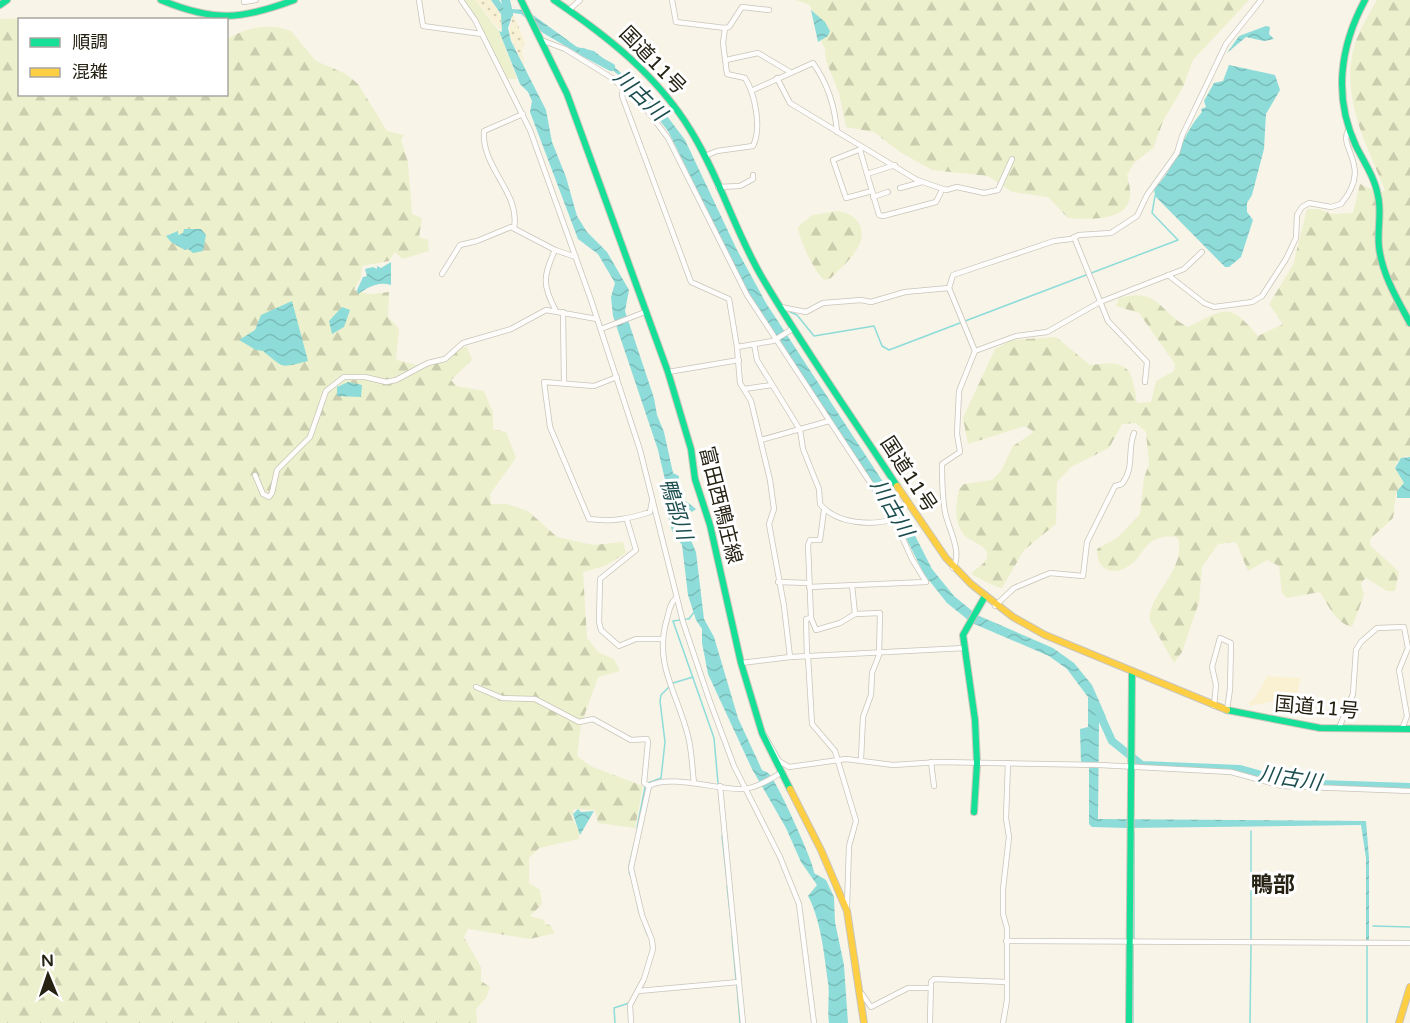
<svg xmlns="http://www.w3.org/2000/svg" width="1410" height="1023" font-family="'Varela Round','Noto Sans JP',sans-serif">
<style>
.built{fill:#faf1d3}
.grass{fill:#edf0cc}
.forest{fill:url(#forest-firs)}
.sand{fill:url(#sand-dots)}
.water{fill:url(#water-waves)}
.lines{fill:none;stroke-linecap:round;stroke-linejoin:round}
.stream{stroke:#8edcd9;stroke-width:1.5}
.river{stroke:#8edcd9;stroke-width:8}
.street-casing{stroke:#c9c5b9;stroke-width:6}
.fast-casing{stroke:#c9c5b9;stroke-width:8}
.slow-casing{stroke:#c9c5b9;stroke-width:8}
.street{stroke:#fefdfc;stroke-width:4.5}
.fast{stroke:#16e098;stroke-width:6}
.slow{stroke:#ffcf43;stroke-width:6}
.labels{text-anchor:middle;stroke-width:6;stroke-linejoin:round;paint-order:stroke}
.street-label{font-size:20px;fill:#252113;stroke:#fff}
.water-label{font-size:21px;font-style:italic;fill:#1b4d4e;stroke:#fff}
.quarter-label{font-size:22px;font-weight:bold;fill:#252113;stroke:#fff}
</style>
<defs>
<pattern id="forest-firs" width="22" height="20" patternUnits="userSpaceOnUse" patternTransform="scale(1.5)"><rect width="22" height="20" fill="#edf0cc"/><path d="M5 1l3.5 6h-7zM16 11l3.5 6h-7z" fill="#cbceae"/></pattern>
<pattern id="sand-dots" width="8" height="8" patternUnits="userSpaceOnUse" patternTransform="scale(1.5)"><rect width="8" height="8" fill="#f8f1d6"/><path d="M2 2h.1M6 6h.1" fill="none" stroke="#d4ceb7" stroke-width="1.8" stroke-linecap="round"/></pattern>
<pattern id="water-waves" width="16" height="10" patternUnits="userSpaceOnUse" patternTransform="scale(1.5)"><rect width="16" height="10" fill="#8edcd9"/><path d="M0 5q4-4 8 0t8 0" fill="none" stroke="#7abcb9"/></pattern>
</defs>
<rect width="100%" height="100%" fill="#f8f4e8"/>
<polygon class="built" points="1267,676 1301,678 1295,703 1275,701 1250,706 1249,702 1256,697"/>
<polygon class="grass" points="464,0 475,0 499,31 517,79 507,79"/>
<g class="forest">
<path d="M796 0H1249L1193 60 1183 87 1163 121 1154 147 1134 163 1127 175C1128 181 1131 189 1130 195 1129 223 1086 219 1068 218L1048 197 1012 192 988 176 932 170 900 152 874 132 846 127 839 93 826 61 825 48 821 41 830 31C824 20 812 16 810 5Z"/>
<path d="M1377 0H1410V457L1405 456 1396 463 1395 468 1404 483 1396 494 1393 518 1370 539V545L1399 572 1395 591H1387L1366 578 1361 583 1364 595 1352 627C1336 623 1328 605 1320 592L1287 598 1282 593 1279 566 1267 560 1248 571 1236 542 1218 544 1202 567 1199 602 1182 652 1174 663 1150 621C1147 594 1186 573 1178 538 1170 535 1158 537 1151 542 1144 547 1141 555 1135 561 1118 577 1096 574 1097 549L1117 538 1140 514 1144 478 1149 464 1146 432 1136 423 1122 424 1109 448 1071 467 1057 482 1056 524 1024 550 1002 588C997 588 977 577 971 574 975 569 982 566 985 561 995 547 970 542 964 535 953 521 956 504 959 489L964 484 992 480 1001 471 1013 446 1034 432 1025 426 968 444 963 418 995 349 1012 340 1056 337 1090 365C1128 360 1132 366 1137 403L1151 402 1156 381 1174 371 1175 364 1139 313 1116 306 1119 298C1160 287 1159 313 1188 327 1226 309 1228 301 1258 336L1283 324 1269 304 1293 265 1307 209H1319L1332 214 1353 213 1360 184 1380 193 1385 190C1367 146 1342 100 1353 51 1357 33 1368 16 1377 0Z"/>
<path d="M37 18 39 19 20 20V94H226L227 39C246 28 269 22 291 31L316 61 346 74 358 84 387 131 404 135 401 140 408 162 412 214 422 218 419 237 428 240 429 251 402 259 395 252 389 261 362 266 361 277 354 290 369 294 389 292 388 317 399 329 396 360 421 366 447 362 454 348 467 347 472 360 451 380 456 386 484 391 493 412V429L506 432 516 458 490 494 491 504H507L528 511 557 537 593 545 623 542 626 553 605 566 583 572 587 638 598 652 614 659 620 671 598 677 581 725 577 756 590 766 643 786 635 828 598 823 595 810 574 809 572 818 579 830V839L539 848 529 858V883L540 890 542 904 530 916 544 920 545 924 550 925 555 933 530 939 468 929 464 937 481 967V981L490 987 486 998 476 1009 477 1023H0V19Z"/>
<path d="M837 211C857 213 869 230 857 249 851 260 839 269 831 278L825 280C816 276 798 237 798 227L812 215Z"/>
</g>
<g class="sand">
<polygon points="475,0 491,0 501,14 502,32"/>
<polygon points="513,13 525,42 522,51 525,69 509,34"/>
</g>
<g class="water">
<path d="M491 0H499L507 11 506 0H510L512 9 523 10 533 15 577 47 594 51 655 100 685 140 737 250 766 303 904 514 932 569 954 596 977 615 1053 648 1074 663 1092 685 1106 717 1099 722 1098 819 1366 821 1369 858V945L1366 944V858L1361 825 1127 828 1092 827 1089 824V763H1081L1080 729 1088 727V697L1067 669 1049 656 972 623 947 603 924 574 896 518 749 294 668 131 649 107 623 84V79L597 57 588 59 543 33 521 14 513 13 508 28 511 41 546 110 552 142 566 177 577 216 587 232 607 252 629 290 625 311 654 398 657 415 664 432 673 473 679 476 678 490 683 499 696 509 692 512 683 504 677 493 685 527 696 552 704 619 714 637 738 718 762 770C766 772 768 772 770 775 778 784 816 867 814 873L826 880 834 897 835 922 844 965 848 1023H829C827 1009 830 994 828 982 824 954 821 920 808 896L817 885 801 862 786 828 752 769 708 674 702 643V629L696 620 688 595 682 545 672 531 660 484 665 486 666 484 658 450 613 316 611 297 615 283 598 254 578 239 530 112 532 101 528 92 520 84 499 31 502 32 501 14Z"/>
<polygon points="811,10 825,22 830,31 828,36 818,42"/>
<polygon points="1266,26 1270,27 1269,34 1274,39 1264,41 1246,37 1227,53 1239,36"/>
<path d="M1229 65 1275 75 1280 90 1266 114 1264 149 1252 195 1247 203V212L1253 220 1241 257 1229 267H1225L1155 196 1154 189C1177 167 1181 135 1202 112L1201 109 1206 107 1204 101 1214 83 1223 81Z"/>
<polygon points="184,229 201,229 206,235 203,251 193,253 188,249 185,250 171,242 166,236 178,231 178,235 183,233"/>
<path d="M391 262V285C377 281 368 288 358 294L357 290 363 277 367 276 365 269 373 267 377 269V266L381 268Z"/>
<path d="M292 301 308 361C279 368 285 369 263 351L256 350 239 340 255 330 261 315Z"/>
<polygon points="342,307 350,310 344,327 332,334 329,321"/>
<polygon points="348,382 362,385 361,397 337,396 337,387"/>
<polygon points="1410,457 1410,498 1397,498 1397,491 1404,483 1395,468 1401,458"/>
<polygon points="578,809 581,812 594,811 580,835 573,814"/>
</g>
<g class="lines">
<g class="stream">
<polyline points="790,312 797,315 814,336 874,326 882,346 889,350 1178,240 1152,213 1155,196"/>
<polyline points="685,619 689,619 694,612"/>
<polyline points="680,620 673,621 714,738 718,783"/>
<polyline points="673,683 693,677"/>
<polyline points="648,783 661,778 665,742 660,701 661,695 669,687"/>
<polyline points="637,828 645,787"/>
<polyline points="722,836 727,881"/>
<polyline points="629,866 634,845"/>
<polyline points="629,872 631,877"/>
<polyline points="727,886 732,931"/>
<polyline points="638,908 647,934"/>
<polyline points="1373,926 1410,927"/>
<polyline points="732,936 736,980"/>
<polyline points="1134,939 1134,832"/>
<polyline points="1251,939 1251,831"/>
<polyline points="737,986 740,1023"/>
<polyline points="615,1023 614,1008 629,1003"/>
<polyline points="1133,1023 1133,943"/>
<polyline points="1250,1023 1251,944"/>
<polyline points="1367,1023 1367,946"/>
</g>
<g class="river">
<polyline points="505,0 509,14"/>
<polyline points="583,52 611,67"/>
<polyline points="1098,710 1112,741 1142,765 1240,769 1290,783 1410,787"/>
</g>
<g class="street-casing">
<g id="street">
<polyline points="244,0 244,2 256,0"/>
<polyline points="419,0 423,26 482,34"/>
<polyline points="461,0 475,20 530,130 591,300 640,450 683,622 709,699 734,766 780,857 799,904 814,1023"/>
<polyline points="672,0 676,22 725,28"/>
<polyline points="569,10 580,0"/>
<polyline points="541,40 565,49 612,78 646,109 668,138 747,295 894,519 912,559 926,582"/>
<polyline points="726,60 758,53 790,72"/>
<polyline points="777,78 790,103 917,180 946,190 957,187 984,193 998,190 1012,159"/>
<polyline points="623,89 622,96 691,282 729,299 737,347 773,341 794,328"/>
<path d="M753 90 813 63C828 84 835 106 837 132"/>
<polyline points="861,149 833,160 846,198 872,191"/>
<polyline points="860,150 879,215 883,216 936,202 942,190"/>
<path d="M705 156 717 151 753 146C762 128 755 94 745 78L727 74 723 43 725 28 729 27 742 7 769 10"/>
<polyline points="867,174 895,165"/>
<polyline points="718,187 740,186 753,179 753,175"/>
<polyline points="900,188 922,182"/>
<polyline points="873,197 888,192"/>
<path d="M514 228C521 193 481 168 484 131L523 114"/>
<polyline points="1074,237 1108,321 1147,362 1145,382"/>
<path d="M555 250C543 276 542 285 556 311"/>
<polyline points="442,274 460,245 477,241 511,227 555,250 576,257"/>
<path d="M1168 275 1204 303 1214 307 1252 302 1262 296 1286 259 1296 238 1297 215 1302 207 1309 203 1331 207 1341 204C1374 165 1336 148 1349 129"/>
<polyline points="781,307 806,312 823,303 861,300 871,302 905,292 949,288"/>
<polyline points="563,312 564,383"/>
<polyline points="601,329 645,312"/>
<path d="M754 344 757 360 800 430 803 449 819 489 820 504C836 524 871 526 894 519"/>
<polyline points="737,347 740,383 751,401 770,480 774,509 769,524 784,606 790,657"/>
<polyline points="975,351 949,288 953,275 1054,241 1071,239 1079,235 1111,233 1137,216 1147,195 1177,153 1182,136 1226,44 1261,0"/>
<polyline points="668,372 739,360"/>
<path d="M617 377 594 386 544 382 550 427 589 519C612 522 629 519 650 512L652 501"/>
<polyline points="744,389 772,385"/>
<polyline points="761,440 829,421"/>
<polyline points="255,475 263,494 269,497 272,493 277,470 310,437 326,391 344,377 365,377 386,382 396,380 428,363 445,359 463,343 511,329 546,310 597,319"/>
<polyline points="627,520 636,550 600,579 599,622 601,630 619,646 636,639 662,639"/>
<path d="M953 568C963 552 948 528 945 512 942 496 942 480 942 464L960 452 957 434 959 391 975 351 1016 336 1047 332 1100 302 1184 269 1202 252"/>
<polyline points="778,582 809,583"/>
<polyline points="852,585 855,614 880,613 879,655 872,673 871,695 863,717 861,759"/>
<polyline points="809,587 926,582"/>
<path d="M676 598C670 603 669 611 667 619 653 664 678 694 688 736 692 751 692 768 694 783"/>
<path d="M995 606 1014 588 1050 573 1083 576 1087 542 1115 486 1122 484C1135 467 1127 451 1134 433"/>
<polyline points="811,618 816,630 840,623 855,614"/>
<polyline points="807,657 806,619 811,618 808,545 810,540 820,540 824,510"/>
<polyline points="808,657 812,724 835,751 856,821 849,846 847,907"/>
<polyline points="741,663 790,657 965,648"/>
<polyline points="476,687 502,698 535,699 579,722 593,719 631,740 647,739 648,742 644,783 649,786 631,868 642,915 652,940 653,949 644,979 630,1005 631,1023"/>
<polyline points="1214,706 1216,685 1212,667 1220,638 1231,643 1230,689 1227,710"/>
<polyline points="1339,728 1353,694 1356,650 1361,642 1377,628 1404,627 1408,648 1399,670 1407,716 1402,729"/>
<polyline points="763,733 779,761 789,767 846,759 893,765 940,762 1100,765 1231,772 1282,786 1410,791"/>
<polyline points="931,762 934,786"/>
<path d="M649 786C669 774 719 790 742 789 755 789 770 779 781 773"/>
<polyline points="720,786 743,1023"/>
<polyline points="1006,941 1410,943"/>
<polyline points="638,991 739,982"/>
<polyline points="862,994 871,1007 908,988 930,988"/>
<polyline points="930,1023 931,982 934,979 1006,982"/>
<polyline points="1003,1023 1007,1000 1007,928 1003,914 1003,889 1009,837 1006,818 1008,763"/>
</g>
</g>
<g class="fast-casing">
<g id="fast">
<path d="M161 0C214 22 241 20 294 0"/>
<polyline points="521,0 567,94 668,372 691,449 695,479 710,525 741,663 762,733 790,789"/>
<path d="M554 0C607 36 658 76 691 131 720 178 735 232 763 279 805 350 852 417 897 486"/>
<path d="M1365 0C1340 46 1333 97 1356 146 1364 162 1375 178 1378 196 1382 213 1377 230 1379 247 1382 274 1397 299 1410 323"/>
<polyline points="0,5 7,0"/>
<polyline points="1227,710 1320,728 1410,729"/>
<polyline points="974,812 977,763 975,720 963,635 984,598"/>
<polyline points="1129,1023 1132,672"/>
</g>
</g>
<g class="slow-casing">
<g id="slow">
<polyline points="897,486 946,558 971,584 1013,617 1045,635 1227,710"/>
<polyline points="790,789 821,850 847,911 864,1023"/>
<polyline points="1399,1023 1410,987"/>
</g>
</g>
<use href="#street" class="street"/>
<use href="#fast" class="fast"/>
<use href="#slow" class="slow"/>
</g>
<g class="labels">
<g class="street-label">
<text transform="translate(653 60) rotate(46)" y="7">国道11号</text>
<text transform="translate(909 474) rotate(57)" y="7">国道11号</text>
<text transform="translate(721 505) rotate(76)" y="7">富田西鴨庄線</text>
<text transform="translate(1317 707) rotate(5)" y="7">国道11号</text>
</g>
<g class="water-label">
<text transform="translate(640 95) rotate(44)" y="7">川古川</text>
<text transform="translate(892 508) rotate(60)" y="7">川古川</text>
<text transform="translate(676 509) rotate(73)" y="7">鴨部川</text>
<text transform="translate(1290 778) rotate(9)" y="7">川古川</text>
</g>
<g class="quarter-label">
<text x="1273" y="892">鴨部</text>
</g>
</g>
<rect x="18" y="18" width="210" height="78" fill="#ffffff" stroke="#a8a6a1" stroke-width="1.5"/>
<rect x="30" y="38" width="30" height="9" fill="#16e098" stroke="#a8a6a1" stroke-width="1.5"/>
<text x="72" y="48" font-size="18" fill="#252113">順調</text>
<rect x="30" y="68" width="30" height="9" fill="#ffcf43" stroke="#a8a6a1" stroke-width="1.5"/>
<text x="72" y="78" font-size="18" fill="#252113">混雑</text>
<g transform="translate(48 975) rotate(358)" stroke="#ffffff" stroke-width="4.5" paint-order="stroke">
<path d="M0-4.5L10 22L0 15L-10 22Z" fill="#252113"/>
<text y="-9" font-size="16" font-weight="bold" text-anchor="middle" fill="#252113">N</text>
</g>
</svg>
